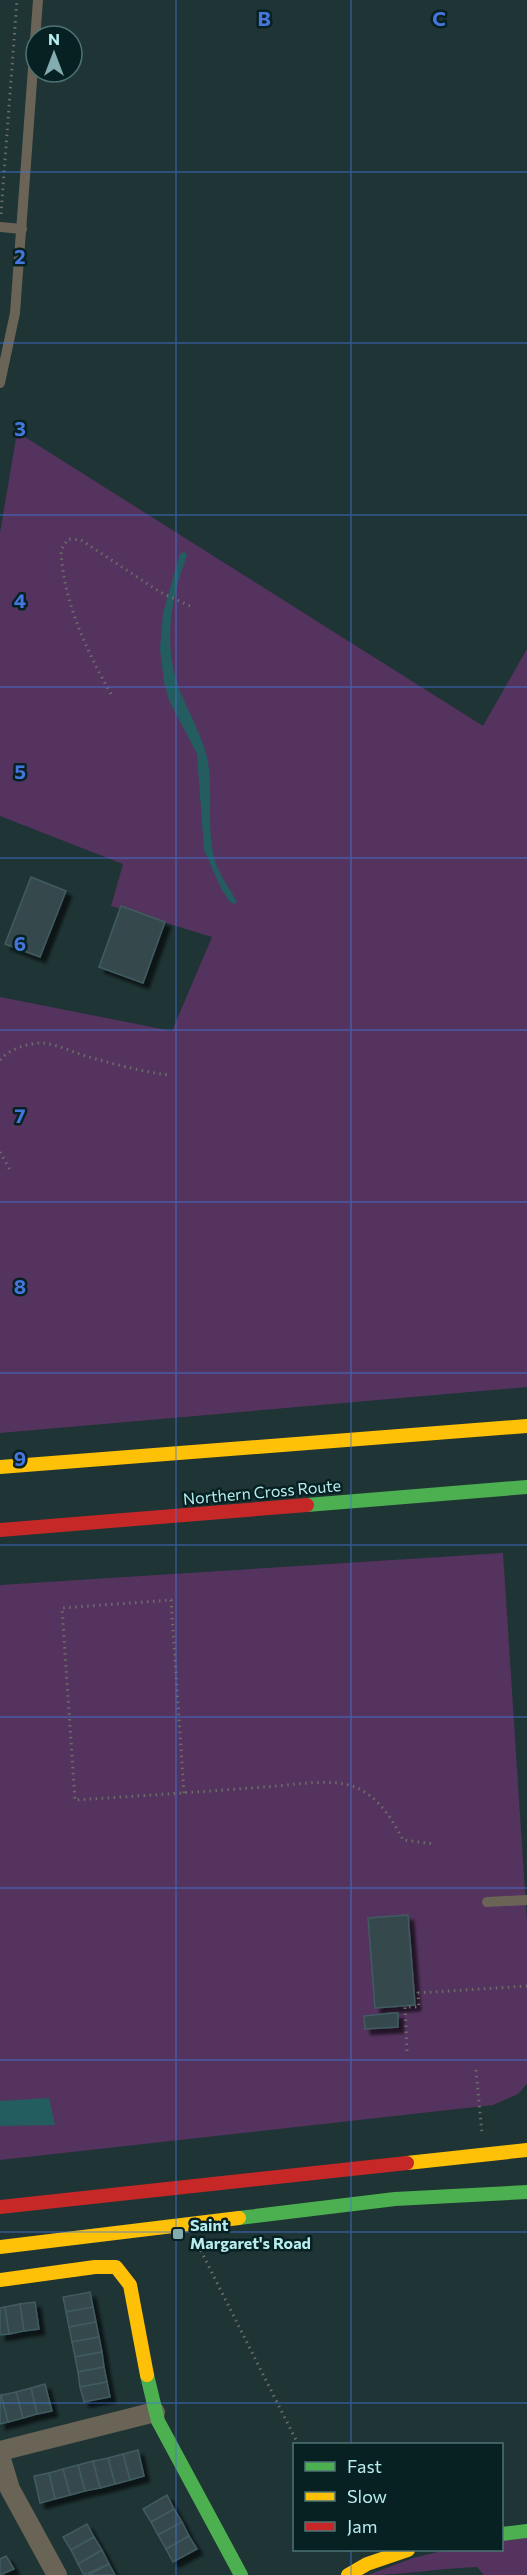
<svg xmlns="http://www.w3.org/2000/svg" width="527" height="2575" font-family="Commissioner,sans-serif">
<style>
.green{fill:#55335f}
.water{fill:#235d60}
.building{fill:#344a4d;stroke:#405b60;stroke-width:1.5;filter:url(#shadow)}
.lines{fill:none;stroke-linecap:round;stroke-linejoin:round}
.path{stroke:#6b6e66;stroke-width:3;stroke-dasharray:1.5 4.5;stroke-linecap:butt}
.lane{stroke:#6a6456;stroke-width:10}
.street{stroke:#6a6456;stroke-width:20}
.fast{stroke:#4caf50;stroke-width:14}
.slow{stroke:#ffc107;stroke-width:14}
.jam{stroke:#c62828;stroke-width:14}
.grid{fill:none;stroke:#4476de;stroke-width:1.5;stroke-opacity:0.55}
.poi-dot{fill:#82acaf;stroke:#072123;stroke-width:2}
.labels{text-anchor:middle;stroke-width:5;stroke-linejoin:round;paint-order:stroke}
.street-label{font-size:16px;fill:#b8edf0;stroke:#072123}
.poi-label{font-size:16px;font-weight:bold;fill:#b8edf0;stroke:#072123;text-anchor:start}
.grid-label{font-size:20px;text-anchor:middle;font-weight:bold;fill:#4476de;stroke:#072123;stroke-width:5;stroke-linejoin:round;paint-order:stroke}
</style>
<defs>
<filter id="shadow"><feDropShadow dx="5.5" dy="5.5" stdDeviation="1.5" flood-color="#0009"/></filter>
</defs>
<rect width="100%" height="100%" fill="#1f3435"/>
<g class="green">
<polygon points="17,432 483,726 527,649 527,1387 0,1433 0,997 172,1031 212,937 111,906 123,864 0,816 0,533"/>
<polygon points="503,1553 527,1922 527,2084 518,2094 493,2105 0,2160 0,1585"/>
<path d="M527 2533V2575H484L477 2567C440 2568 404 2575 368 2575L413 2558 446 2550H502V2534Z"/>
</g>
<g class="water">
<path d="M185 551 187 556C169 602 162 652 183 698 191 717 202 737 207 757 214 790 206 824 214 857 218 874 229 887 237 902L234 904 230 902 222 890 204 850 197 754 169 700 164 682 160 649 163 613 180 554Z"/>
<polygon points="49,2098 55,2125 0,2126 0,2101"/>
</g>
<g class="building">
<polygon points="31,877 66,891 40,957 5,944"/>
<polygon points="121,906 165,922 143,983 99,967"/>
<polygon points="408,1915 415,2005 375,2008 368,1918"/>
<polygon points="393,2013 398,2013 398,2027 365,2029 364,2016"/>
<polygon points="90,2292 93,2307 66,2312 63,2297"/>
<polygon points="35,2302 39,2329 24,2331 20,2304"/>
<polygon points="20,2304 24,2331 9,2334 5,2307"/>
<polygon points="5,2307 9,2334 0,2335 0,2308"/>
<polygon points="93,2307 96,2322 69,2327 66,2312"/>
<polygon points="96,2322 99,2337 72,2342 69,2327"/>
<polygon points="99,2337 102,2352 75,2357 72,2342"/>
<polygon points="102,2352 104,2367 78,2372 75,2357"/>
<polygon points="104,2367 107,2382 80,2387 78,2372"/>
<polygon points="107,2382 110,2397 84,2402 80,2387"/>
<polygon points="45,2384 52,2411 37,2414 31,2388"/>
<polygon points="31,2388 37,2414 23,2418 16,2392"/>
<polygon points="16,2392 23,2418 8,2422 1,2395"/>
<polygon points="1,2395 8,2422 0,2424 0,2396"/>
<polygon points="138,2450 144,2476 130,2480 123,2454"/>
<polygon points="123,2454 130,2480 115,2484 108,2458"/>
<polygon points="108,2458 115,2484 100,2488 93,2461"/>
<polygon points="93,2461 100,2488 85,2491 78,2465"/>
<polygon points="78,2465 85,2491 70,2495 63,2469"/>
<polygon points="63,2469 70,2495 55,2499 49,2473"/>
<polygon points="49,2473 55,2499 40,2503 34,2476"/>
<polygon points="167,2495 174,2509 151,2522 143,2509"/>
<polygon points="174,2509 182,2522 158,2535 151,2522"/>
<polygon points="182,2522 189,2536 166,2549 158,2535"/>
<polygon points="87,2524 94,2537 71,2550 63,2537"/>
<polygon points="189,2536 197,2549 173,2562 166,2549"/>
<polygon points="94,2537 102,2550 78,2564 71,2550"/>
<polygon points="102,2550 109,2564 84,2575 78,2564"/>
<polygon points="6,2556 14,2569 0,2575 0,2559"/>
<polygon points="109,2564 115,2575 88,2575"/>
</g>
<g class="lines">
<g class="path">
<polyline points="1,214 17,0"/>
<path d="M111 694C86 650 63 600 61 550L68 539 81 540 160 592 192 607"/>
<path d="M0 1060C9 1049 28 1043 42 1043 57 1044 72 1052 86 1056 113 1064 140 1071 168 1075"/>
<polyline points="0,1152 10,1170"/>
<path d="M184 1793 171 1600 62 1608 75 1800C137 1796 200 1792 263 1787 291 1786 328 1777 355 1787 379 1797 392 1819 403 1840L434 1844"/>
<polyline points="407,2051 405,2007 419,2007 418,1993 527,1986"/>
<polyline points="476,2070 482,2134"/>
<polyline points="198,2245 298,2444"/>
</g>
<g class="lane">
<polyline points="0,227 22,229"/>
<polyline points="0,383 15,313 38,0"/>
<polyline points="487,1902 527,1900"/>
</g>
<g class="street">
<polyline points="0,2451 155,2412"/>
<polyline points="0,2456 10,2489 57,2575"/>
</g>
<g class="fast">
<polyline points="307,1505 527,1487"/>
<polyline points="239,2218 395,2199 527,2192"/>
<polyline points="147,2375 158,2421 241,2575"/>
<polyline points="502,2534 527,2531"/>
</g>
<g class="slow">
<polyline points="0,1467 527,1426"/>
<polyline points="407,2163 527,2150"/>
<polyline points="0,2247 239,2218"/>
<polyline points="0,2280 95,2267 116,2267 130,2285 147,2375"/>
<polyline points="348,2575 367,2564 408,2550"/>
</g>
<g class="jam">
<polyline points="0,1530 307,1505"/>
<polyline points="0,2207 407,2163"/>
</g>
</g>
<path class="grid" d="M176 0V2575M351 0V2444M0 172H527M0 343H527M0 515H527M0 687H527M0 858H527M0 1030H527M0 1202H527M0 1373H527M0 1545H527M0 1717H527M0 1888H527M0 2060H527M0 2232H527M0 2403H527M351 2550V2575"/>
<rect class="poi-dot" x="172" y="2228" width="12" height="12" rx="3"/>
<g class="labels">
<g class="street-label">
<text transform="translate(262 1492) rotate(-5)" y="6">Northern Cross Route</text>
</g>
<g class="poi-label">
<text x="190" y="2231">Saint<tspan x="190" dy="18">Margaret's Road</tspan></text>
</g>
</g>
<g class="grid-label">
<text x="264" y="26">B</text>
<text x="439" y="26">C</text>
<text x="20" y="264">2</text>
<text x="20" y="436">3</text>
<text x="20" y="608">4</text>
<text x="20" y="779">5</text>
<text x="20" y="951">6</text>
<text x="20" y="1123">7</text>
<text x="20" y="1294">8</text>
<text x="20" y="1466">9</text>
</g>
<rect x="293" y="2443" width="210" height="108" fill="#072123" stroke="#4e7375" stroke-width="1.5"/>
<rect x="305" y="2462" width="30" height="9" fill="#4caf50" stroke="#4e7375" stroke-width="1.5"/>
<text x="347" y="2473" font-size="18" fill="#b8edf0">Fast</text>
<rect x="305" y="2492" width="30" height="9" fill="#ffc107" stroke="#4e7375" stroke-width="1.5"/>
<text x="347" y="2503" font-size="18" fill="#b8edf0">Slow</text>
<rect x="305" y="2522" width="30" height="9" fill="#c62828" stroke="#4e7375" stroke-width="1.5"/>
<text x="347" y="2533" font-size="18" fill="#b8edf0">Jam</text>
<g transform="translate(54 54)"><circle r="28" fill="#072123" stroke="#4e7375" stroke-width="1.5"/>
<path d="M0-4.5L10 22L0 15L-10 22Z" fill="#82acaf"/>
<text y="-9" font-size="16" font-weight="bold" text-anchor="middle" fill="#b8edf0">N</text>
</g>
</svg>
